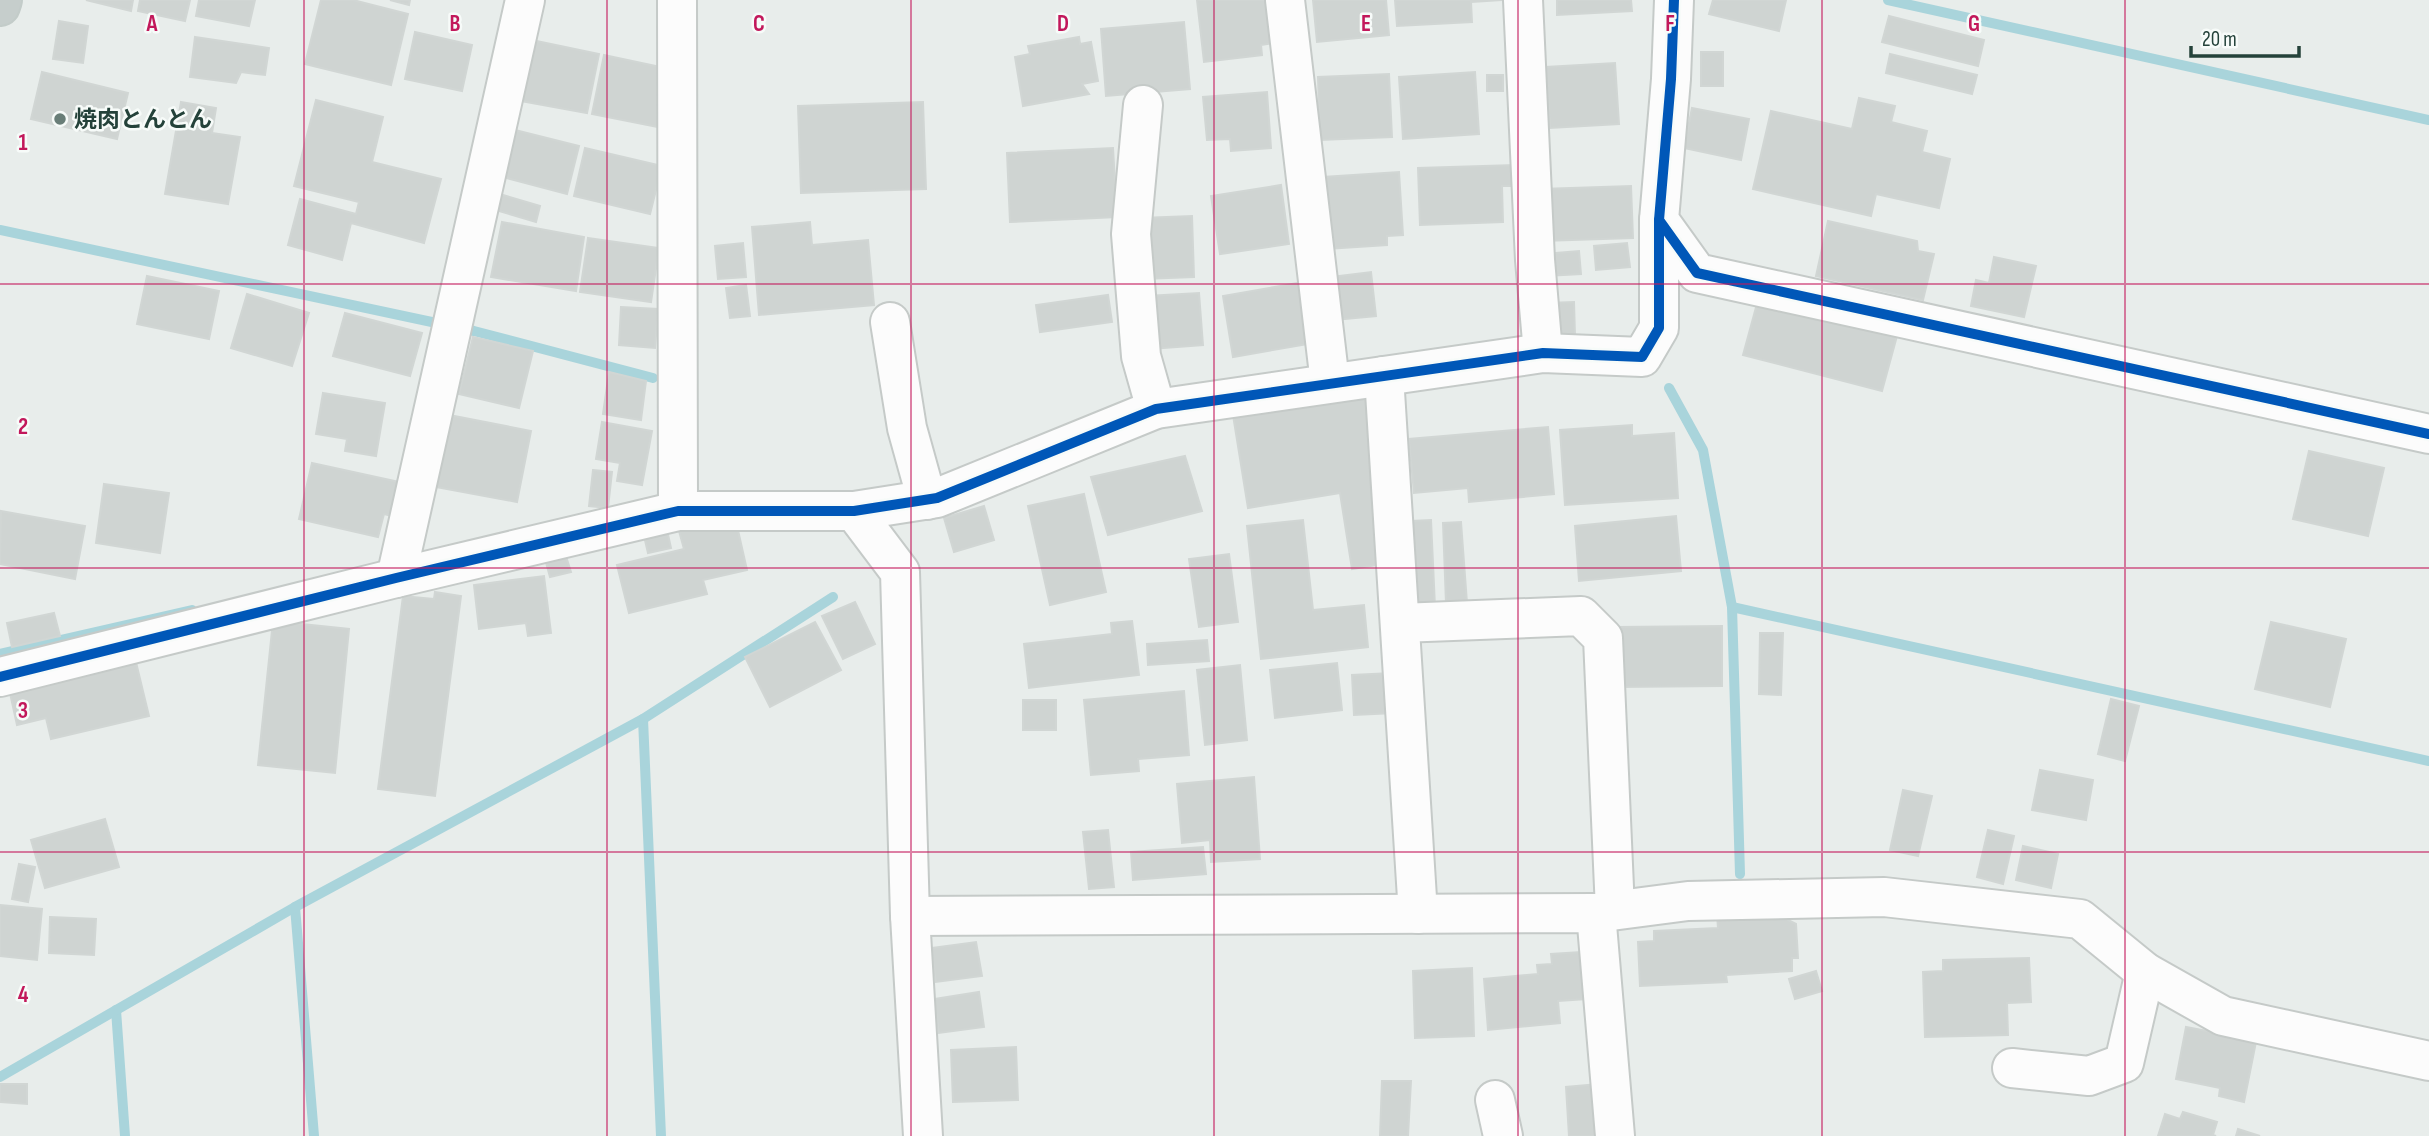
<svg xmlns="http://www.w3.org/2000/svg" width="2429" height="1136" font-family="'Sofia Sans Condensed','Noto Sans JP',sans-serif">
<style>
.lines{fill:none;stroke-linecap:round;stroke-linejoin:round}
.stream{stroke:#a9d4db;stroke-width:10}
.building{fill:#cfd4d2;stroke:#d1d6d4;stroke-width:2}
.minor-casing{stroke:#c5cac8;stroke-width:42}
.trunk-casing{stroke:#c3ccc9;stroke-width:42}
.minor{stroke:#fcfcfc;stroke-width:38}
.trunk{stroke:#c6cecc;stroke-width:38}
.cycleway-casing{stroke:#f7fbf9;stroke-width:15}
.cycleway{stroke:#0057b8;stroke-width:10}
.grid{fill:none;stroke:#c2185b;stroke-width:2;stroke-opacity:0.55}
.poi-dot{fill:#697e78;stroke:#f7fbf9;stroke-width:2.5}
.labels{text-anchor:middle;stroke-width:5;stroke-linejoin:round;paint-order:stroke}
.poi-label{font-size:23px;font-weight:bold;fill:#24423a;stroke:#f7fbf9;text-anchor:start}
.grid-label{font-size:23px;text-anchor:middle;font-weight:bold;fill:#c2185b;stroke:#f7fbf9;stroke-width:5;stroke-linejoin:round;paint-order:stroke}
</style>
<rect width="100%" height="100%" fill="#e8edeb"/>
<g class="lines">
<g class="stream">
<polyline points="1888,0 2429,120"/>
<polyline points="0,230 474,331 653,378"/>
<polyline points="1669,388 1703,450 1732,607 1740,874"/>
<polyline points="1732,607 2429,761"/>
<polyline points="0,654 192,610"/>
<polyline points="643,719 661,1136"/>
<polyline points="295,907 314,1136"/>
<polyline points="116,1010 125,1136"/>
<polyline points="0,1077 295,907 643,719 833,597"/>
</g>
</g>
<g class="building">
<polygon points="86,0 133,0 131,11"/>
<polygon points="140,0 190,0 185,21 138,11"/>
<polygon points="199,0 255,0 249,26 196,16"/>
<polygon points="321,0 353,0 408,14 391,85 305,64"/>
<polygon points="390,0 410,0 409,5"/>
<polygon points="1197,0 1276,0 1281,42 1261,45 1262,55 1204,62"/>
<polygon points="1313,0 1386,0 1389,35 1317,42"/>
<polygon points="1395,0 1502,0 1471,2 1472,22 1397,26"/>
<polygon points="1557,0 1631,0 1632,11 1557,15"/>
<polygon points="1713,0 1786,0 1779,31 1709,14"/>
<polygon points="1889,16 1984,40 1978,66 1882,42"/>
<polygon points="59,21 88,26 83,63 53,59"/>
<polygon points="1184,22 1190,89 1106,96 1101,29"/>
<polygon points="415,32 472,45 462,91 405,79"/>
<polygon points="195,37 269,48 265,75 241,72 236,83 190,77"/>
<polygon points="1079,37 1080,44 1091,42 1098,81 1082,84 1089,94 1023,106 1015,57 1030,54 1028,46"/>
<polygon points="527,39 599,54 587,113 515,100"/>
<rect x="1701" y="52" width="22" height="34"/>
<polygon points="1890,54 1977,75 1972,94 1886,73"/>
<polygon points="604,55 670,69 658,127 592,114"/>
<polygon points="1615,63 1619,124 1550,128 1546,67"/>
<polygon points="42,72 128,93 117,139 31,119"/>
<polygon points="1475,72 1479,134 1403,139 1399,77"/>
<polygon points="1389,74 1392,137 1320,140 1318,77"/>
<rect x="1487" y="75" width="16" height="16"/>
<polygon points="1267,92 1271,148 1231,151 1230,139 1207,140 1203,97"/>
<polygon points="1859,98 1895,106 1891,122 1927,131 1922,152 1950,159 1939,208 1876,194 1871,216 1753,189 1771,111 1852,129"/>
<polygon points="316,100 383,117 372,162 441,179 424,243 351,223 342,260 288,245 300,199 356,214 359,202 294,186"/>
<polygon points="181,102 216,108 212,133 240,137 228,204 165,194"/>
<polygon points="923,102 926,189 801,193 798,106"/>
<polygon points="1692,108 1749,119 1741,160 1684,148"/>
<polygon points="511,129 579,146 567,194 499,176"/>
<polygon points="585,148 662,166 650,214 574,196"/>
<polygon points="1113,148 1117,217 1010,222 1007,153"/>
<polygon points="1515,165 1516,186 1502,186 1503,222 1420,225 1418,168"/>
<polygon points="1399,172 1403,235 1387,236 1387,245 1327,249 1323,177"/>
<polygon points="1281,185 1289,244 1220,254 1211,196"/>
<polygon points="1631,186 1633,238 1542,241 1541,189"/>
<polygon points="493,192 540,206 536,222 489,208"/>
<polygon points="1192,216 1194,277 1143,279 1141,218"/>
<polygon points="1828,221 1917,241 1918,251 1934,254 1923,300 1816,276"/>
<polygon points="502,222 584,237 576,291 491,277"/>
<polygon points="810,222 812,245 868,240 874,305 759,315 752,227"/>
<polygon points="588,238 659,248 651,302 580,292"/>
<polygon points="743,243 746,277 718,279 715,246"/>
<polygon points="1627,243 1630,267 1596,270 1594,246"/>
<polygon points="1579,251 1581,274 1546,276 1544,254"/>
<polygon points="1994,257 2036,266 2024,317 1971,306 1976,280 1989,283"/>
<polygon points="1371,272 1376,316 1335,320 1330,277"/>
<polygon points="147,276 219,291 209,339 137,324"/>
<polygon points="1298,283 1308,344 1233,357 1223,296"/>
<polygon points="746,285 750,316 730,318 726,288"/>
<polygon points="1199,293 1203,345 1151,349 1147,296"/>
<polygon points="247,294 309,313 292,366 231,348"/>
<polygon points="1108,295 1112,322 1040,332 1036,305"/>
<polygon points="1758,300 1897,336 1882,391 1743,355"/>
<polygon points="1574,302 1575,336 1549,337 1547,303"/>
<polygon points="621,307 658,309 655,348 619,345"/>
<polygon points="345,313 422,333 410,376 333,356"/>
<polygon points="473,337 533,351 519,408 459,394"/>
<polygon points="609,372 646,381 641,420 603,414"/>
<polygon points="323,393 385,403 376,456 345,451 347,439 316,434"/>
<polygon points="1369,393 1389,563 1352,569 1340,493 1248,508 1233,415"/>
<polygon points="439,413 531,431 517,502 425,485"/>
<polygon points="602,422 652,431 642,485 617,481 620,463 596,459"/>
<polygon points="1632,425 1632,436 1674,433 1678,498 1565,505 1560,430"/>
<polygon points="1548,427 1554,494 1469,502 1468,488 1414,493 1409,439"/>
<polygon points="2309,451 2384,468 2368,536 2293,519"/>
<polygon points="1185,456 1202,511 1108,535 1091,477"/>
<polygon points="312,463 404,483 396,517 384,514 378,537 299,519"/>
<polygon points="593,470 612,472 608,508 589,506"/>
<polygon points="104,484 169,493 160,553 96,543"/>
<polygon points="1084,494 1106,592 1050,605 1028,506"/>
<polygon points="984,506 994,540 954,552 944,518"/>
<polygon points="1,511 85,526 75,579 0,564"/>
<polygon points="1676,516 1681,571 1579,581 1575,526"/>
<polygon points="735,517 747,570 703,580 707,594 629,613 617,565 684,549 679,531"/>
<polygon points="1303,520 1313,610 1364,605 1368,647 1261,659 1247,526"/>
<polygon points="1431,520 1435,607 1414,607 1411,521"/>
<polygon points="1461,522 1467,603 1446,603 1443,523"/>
<polygon points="667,530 671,548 648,553 644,536"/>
<polygon points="565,553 571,572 550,577 545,559"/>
<polygon points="1229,554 1238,622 1199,627 1189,559"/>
<polygon points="544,576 551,633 528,636 526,623 479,629 474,585"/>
<polygon points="435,592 461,596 435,796 378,789 403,596 434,599"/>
<polygon points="855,602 875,644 843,659 822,616"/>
<polygon points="54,613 60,636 12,647 7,623"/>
<polygon points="273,621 349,629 335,773 258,765"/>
<polygon points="1132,621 1139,675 1029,688 1024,644 1112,634 1111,623"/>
<polygon points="815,622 841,670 770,707 745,657"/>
<polygon points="2271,622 2346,639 2330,707 2255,689"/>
<polygon points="1722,626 1722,686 1617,687 1617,627"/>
<polygon points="1760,633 1783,633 1781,695 1759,694"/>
<polygon points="1207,640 1209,661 1148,665 1147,644"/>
<polygon points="134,654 149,716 51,739 46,718 17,725 8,684"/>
<polygon points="1337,663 1342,710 1275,718 1270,670"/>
<polygon points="1240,665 1247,740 1205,745 1197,670"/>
<polygon points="1392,673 1394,713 1354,715 1352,675"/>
<polygon points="1184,691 1189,755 1138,759 1139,771 1091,775 1084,700"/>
<polygon points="2111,699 2139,706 2125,761 2098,754"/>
<rect x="1023" y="700" width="33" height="30"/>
<polygon points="2040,770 2093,780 2086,820 2032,810"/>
<polygon points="1254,777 1260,859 1211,862 1210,840 1182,843 1177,784"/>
<polygon points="1903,790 1932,796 1918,856 1890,850"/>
<polygon points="105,819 119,867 45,888 31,840"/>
<polygon points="1108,830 1114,887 1089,889 1083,832"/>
<polygon points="1988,830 2014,836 2003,884 1977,877"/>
<polygon points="2023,846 2058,854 2051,888 2016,880"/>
<polygon points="1203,847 1206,874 1133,880 1131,852"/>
<polygon points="19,864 35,867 28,902 12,899"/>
<polygon points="0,905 42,909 37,960 0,956"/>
<polygon points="1787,911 1788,920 1796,924 1798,958 1792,958 1792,971 1726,975 1727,982 1640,986 1638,942 1654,941 1654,931 1718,928 1717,915"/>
<polygon points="50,917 96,919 94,955 49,953"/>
<polygon points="976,942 982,976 936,982 931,948"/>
<polygon points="1581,952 1586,999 1558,1001 1560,1023 1488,1030 1484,979 1538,974 1537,965 1552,964 1551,954"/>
<polygon points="2029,958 2031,1002 2007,1003 2008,1035 1925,1037 1923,972 1943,971 1943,960"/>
<polygon points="1472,968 1474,1036 1415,1038 1413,971"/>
<polygon points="1816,971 1822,991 1795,999 1789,979"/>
<polygon points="979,992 984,1027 939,1033 934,999"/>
<polygon points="2208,1024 2256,1042 2244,1102 2219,1096 2220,1088 2176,1079 2186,1027 2207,1031"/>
<polygon points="1016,1047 1018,1100 953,1102 951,1050"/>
<polygon points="1382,1081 1411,1081 1408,1136 1380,1136"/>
<polygon points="0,1084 27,1084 27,1104 0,1102"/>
<polygon points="1598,1084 1602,1136 1569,1136 1566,1087"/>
<polygon points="2183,1112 2217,1122 2213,1135 2216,1136 2158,1136 2165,1114 2180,1119"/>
<polygon points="2238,1129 2260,1136 2236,1136"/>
</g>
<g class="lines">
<g class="minor-casing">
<g id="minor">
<polyline points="677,0 678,511"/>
<polyline points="1285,0 1330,383"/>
<polyline points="1523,0 1535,260 1543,353"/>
<polyline points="1674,0 1671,79 1659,220 1697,273 2429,434"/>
<polyline points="1143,105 1131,234 1141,356 1156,409"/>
<polyline points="890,322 907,428 927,500"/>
<polyline points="1384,376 1418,914"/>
<polyline points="854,511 900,572 910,916 923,1136"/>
<polyline points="396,578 525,0"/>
<polyline points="1400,623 1581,616 1603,638 1615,910"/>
<polyline points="0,677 396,578 678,511 854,511 937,498 1156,409 1543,353 1642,357 1659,328 1659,220"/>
<polyline points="1596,913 1688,901 1884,897 2080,919 2145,972 2223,1016 2429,1061"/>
<polyline points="910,916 1596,913 1615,1136"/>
<polyline points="2012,1068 2089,1076 2124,1063 2145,972"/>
<polyline points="1495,1100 1503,1136"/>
</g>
</g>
<g class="trunk-casing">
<polyline id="trunk" points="0,6 2,0"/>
</g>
<use href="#minor" class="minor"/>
<use href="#trunk" class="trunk"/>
<g class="cycleway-casing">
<g id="cycleway">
<polyline points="1674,0 1671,79 1659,220 1697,273 2429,434"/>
<polyline points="0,677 396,578 678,511 854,511 937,498 1156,409 1543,353 1642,357 1659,328 1659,220"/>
</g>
</g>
<use href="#cycleway" class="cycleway"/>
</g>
<path class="grid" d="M304 0V1136M607 0V1136M911 0V1136M1214 0V1136M1518 0V1136M1822 0V1136M2125 0V1136M0 284H2429M0 568H2429M0 852H2429"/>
<circle class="poi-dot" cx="60" cy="119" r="7"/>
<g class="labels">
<g class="poi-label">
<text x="74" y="127">焼肉とんとん</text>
</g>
</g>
<g class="grid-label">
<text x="152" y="31">A</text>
<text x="455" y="31">B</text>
<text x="759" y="31">C</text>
<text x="1063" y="31">D</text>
<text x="1366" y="31">E</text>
<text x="1670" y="31">F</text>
<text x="1974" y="31">G</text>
<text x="23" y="150">1</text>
<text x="23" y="434">2</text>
<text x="23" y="718">3</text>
<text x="23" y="1002">4</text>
</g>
<path d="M2191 46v10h108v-10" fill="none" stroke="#24423a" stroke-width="3.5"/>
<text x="2202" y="46" font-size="21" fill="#24423a" stroke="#f7fbf9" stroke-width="5" paint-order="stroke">20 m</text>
</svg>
